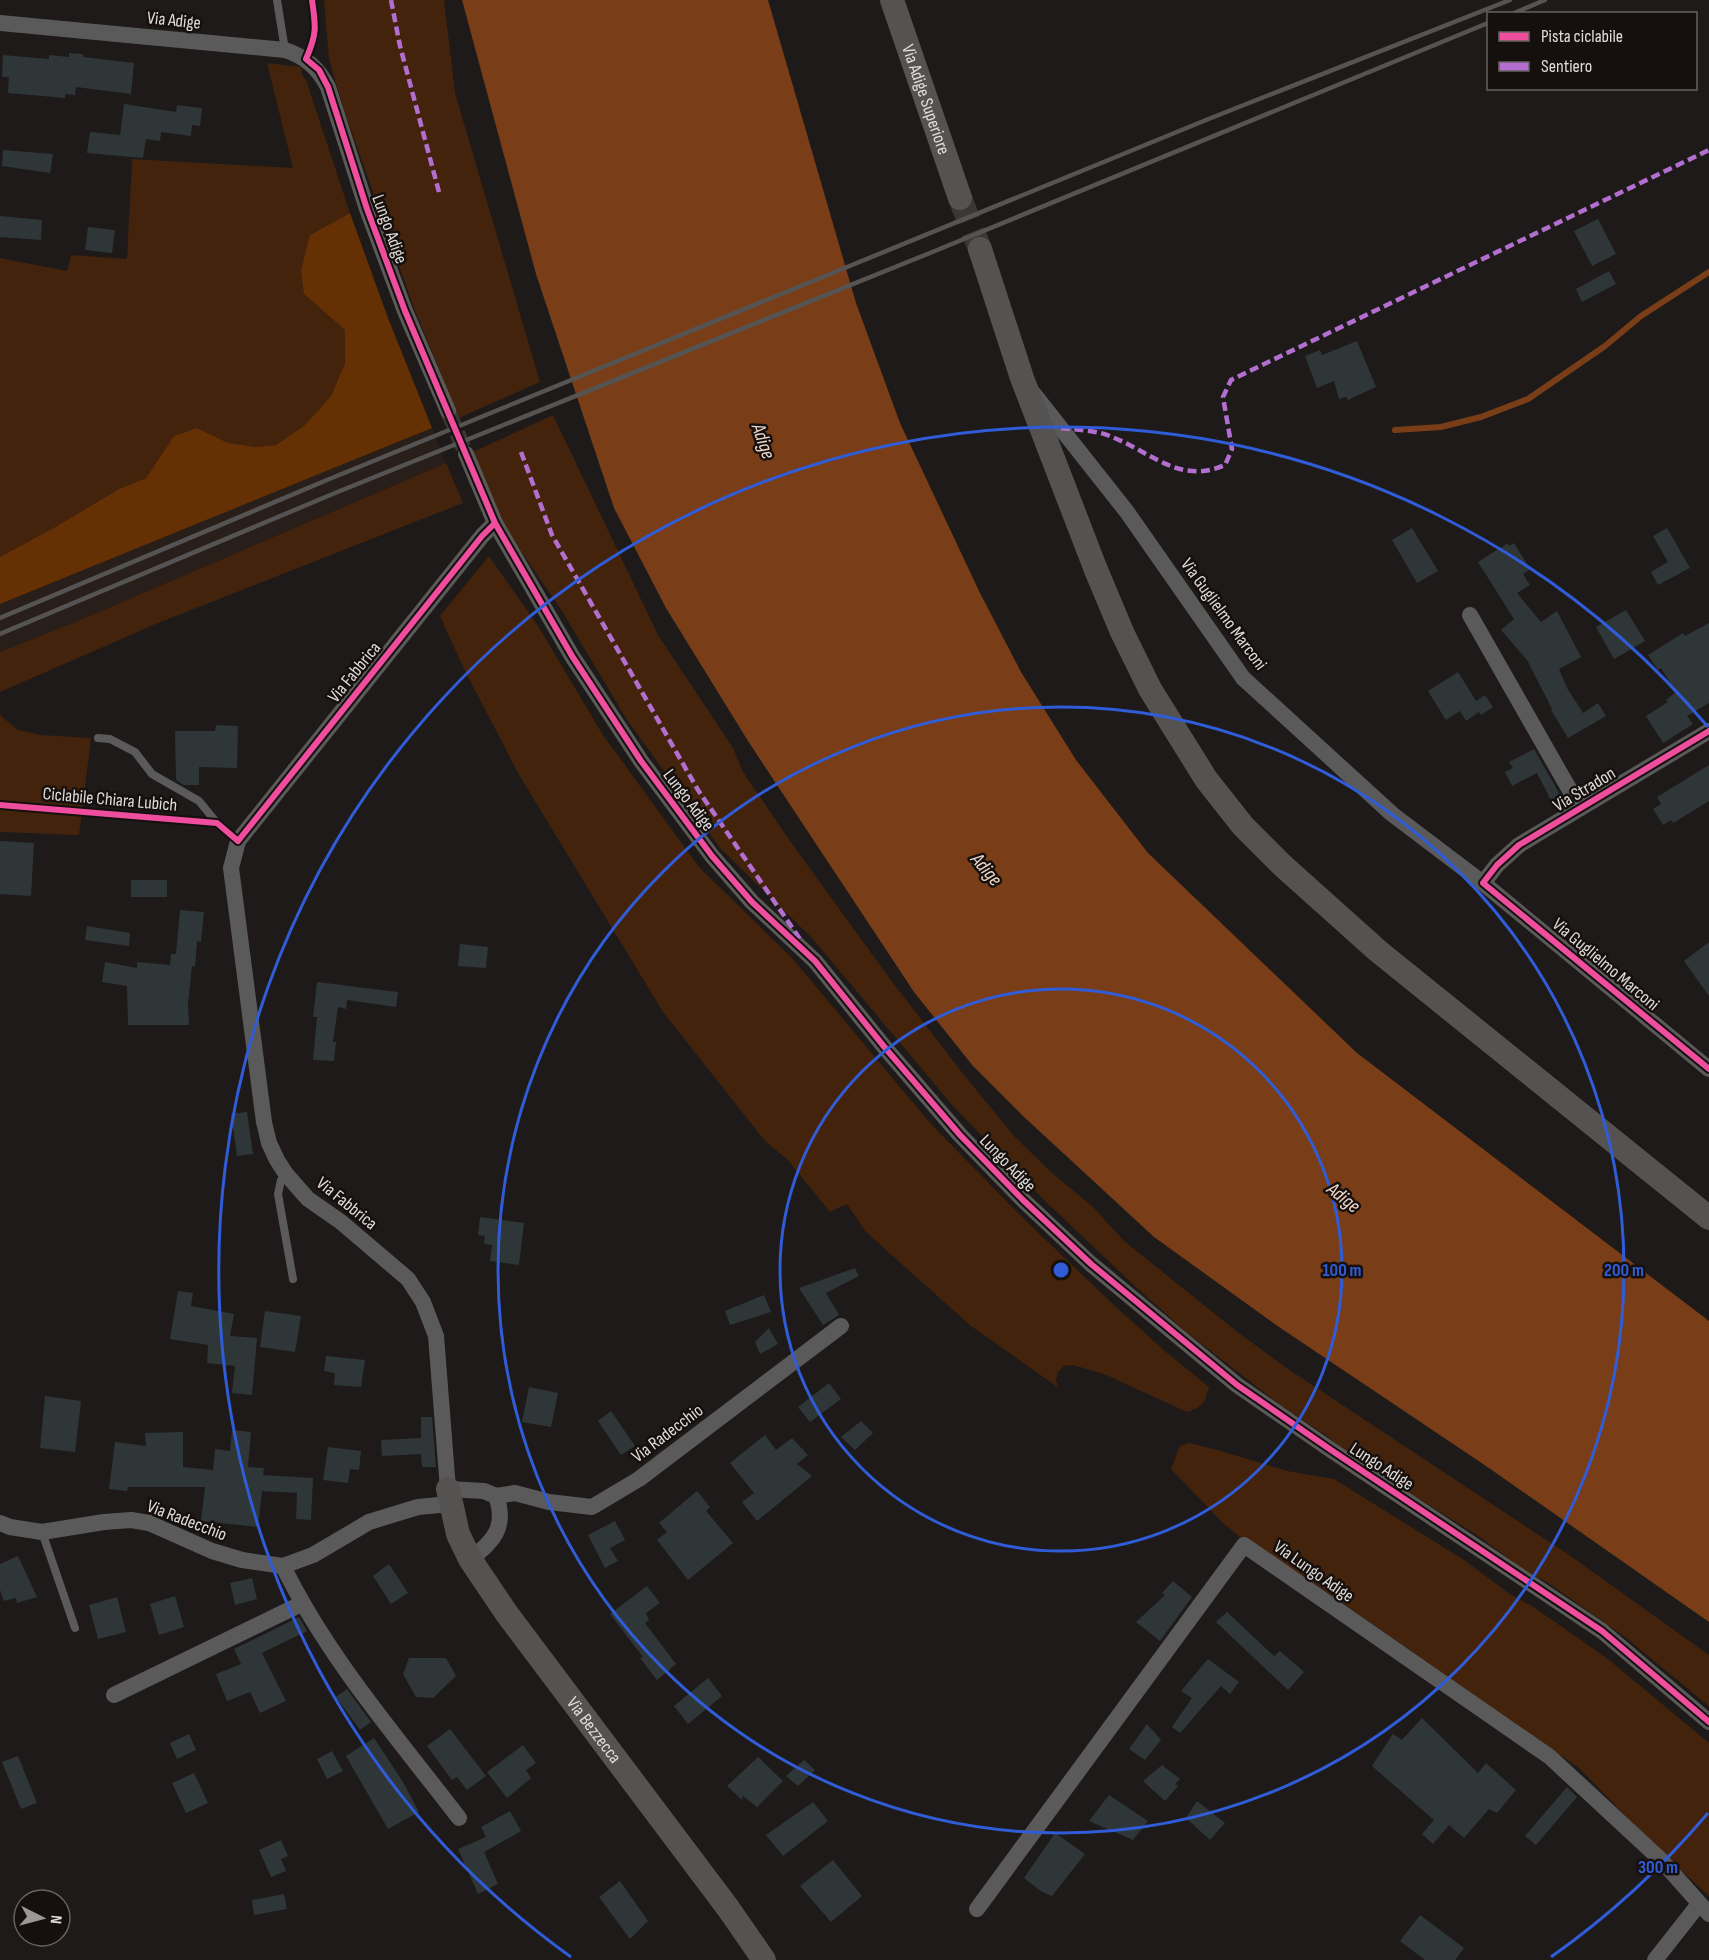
<svg xmlns="http://www.w3.org/2000/svg" width="1709" height="1960" font-family="'Sofia Sans Condensed',sans-serif">
<style>
.built{fill:#281e1a}
.green{fill:#44230d}
.forest{fill:#663005}
.water{fill:#793e17}
.lines{fill:none;stroke-linecap:round;stroke-linejoin:round}
.stream{stroke:#793e17;stroke-width:6}
.building{fill:#2f3637}
.street-tunnel{stroke:#3a3736;stroke-width:16;stroke-dasharray:16 8;stroke-linecap:butt}
.secondary-tunnel{stroke:#3a3736;stroke-width:24;stroke-dasharray:24 12;stroke-linecap:butt}
.lane{stroke:#5b5a5a;stroke-width:8}
.street{stroke:#5b5a5a;stroke-width:16}
.secondary{stroke:#545352;stroke-width:24}
.rail{stroke:#555453;stroke-width:4.5}
.quiet{stroke:#b36fd0;stroke-width:4.5;stroke-dasharray:9 4.5;stroke-linecap:butt}
.cycleway-casing{stroke:#15100e;stroke-width:10}
.cycleway{stroke:#ef4d9e;stroke-width:6}
.ring{fill:none;stroke:#305cd8;stroke-width:3}
.labels{text-anchor:middle;stroke-width:5;stroke-linejoin:round;paint-order:stroke}
.street-label{font-size:18px;fill:#e0dcda;stroke:#15100e}
.water-label{font-size:20px;font-style:italic;fill:#eed6c9;stroke:#15100e}
.centre{fill:#305cd8;stroke:#15100e;stroke-width:3}
.ring-label{font-size:18px;text-anchor:middle;font-weight:bold;fill:#305cd8;stroke:#15100e;stroke-width:5;stroke-linejoin:round;paint-order:stroke}
</style>
<rect width="100%" height="100%" fill="#1d1a19"/>
<polygon class="built" points="432,428 446,463 73,623 0,652 0,604"/>
<g class="green">
<polygon points="324,0 444,0 455,93 540,382 459,418 414,308 345,113 329,60"/>
<polygon points="267,63 301,67 302,75 306,80 350,213 310,235 304,294 345,330 345,363 331,396 305,425 276,445 256,447 228,443 197,428 174,436 146,478 119,489 57,526 0,557 0,258 67,271 71,255 127,259 132,159 293,168"/>
<polygon points="553,415 658,635 733,748 743,772 790,841 890,979 964,1075 1015,1137 1051,1172 1094,1208 1124,1241 1240,1334 1288,1369 1572,1557 1709,1655 1709,1706 1625,1637 1547,1582 1525,1571 1480,1537 1347,1454 1327,1436 1283,1407 1185,1331 1136,1287 1043,1199 953,1106 812,938 720,848 627,720 562,611 503,525 473,452"/>
<polygon points="446,463 463,503 158,623 0,692 0,652 73,623"/>
<path d="M489 556 538 626 603 735 699 867 792 958 931 1124 1023 1218 1117 1308 1166 1352 1209 1387C1205 1402 1203 1407 1187 1412L1104 1374 1073 1365 1064 1366 1058 1372 1056 1381 1059 1388 971 1326 866 1232 847 1204 830 1212 787 1159 765 1141 663 1012 518 773 464 669 440 616Z"/>
<polygon points="0,715 18,730 41,735 91,738 79,835 0,832"/>
<polygon points="1189,1443 1221,1451 1287,1471 1334,1479 1464,1560 1511,1595 1532,1606 1608,1659 1709,1743 1709,1896 1655,1846 1579,1768 1308,1579 1275,1559 1255,1550 1222,1522 1171,1469 1180,1446"/>
</g>
<polygon class="forest" points="350,213 388,318 432,428 0,604 0,557 57,526 119,489 146,478 174,436 197,428 228,443 256,447 276,445 305,425 331,396 345,363 345,330 304,294 301,271 310,235"/>
<polygon class="water" points="462,0 768,0 856,303 900,423 979,591 1021,672 1076,760 1148,853 1357,1053 1709,1321 1709,1622 1489,1468 1279,1327 1154,1237 1023,1116 973,1066 914,992 748,741 666,608 614,508 536,274"/>
<g class="lines">
<polyline class="stream" points="1395,430 1441,427 1481,417 1528,399 1605,346 1641,316 1709,272"/>
</g>
<g class="building">
<polygon points="69,53 83,54 83,57 134,63 131,94 76,87 75,95 65,94 65,98 8,93 9,77 2,77 3,55 49,59 49,55 69,57"/>
<polygon points="124,104 176,112 177,105 202,108 200,126 192,125 191,136 161,132 160,141 146,139 143,158 87,153 90,132 120,135"/>
<polygon points="3,150 53,154 50,173 2,166"/>
<polygon points="0,216 42,220 41,240 0,237"/>
<polygon points="1598,219 1616,254 1592,266 1574,231"/>
<polygon points="88,227 115,230 112,253 85,250"/>
<polygon points="1609,271 1616,284 1582,302 1576,289"/>
<polygon points="1357,341 1376,387 1348,400 1346,397 1339,399 1334,381 1317,388 1305,356 1320,350 1322,355"/>
<polygon points="1412,528 1438,571 1417,583 1392,540"/>
<polygon points="1667,528 1690,568 1658,585 1651,572 1668,562 1653,536"/>
<polygon points="1508,543 1509,546 1514,543 1530,569 1523,574 1530,585 1517,593 1541,622 1557,611 1581,657 1559,669 1567,688 1583,713 1598,703 1606,716 1568,738 1551,710 1552,709 1527,660 1501,630 1514,619 1478,562"/>
<polygon points="1626,610 1645,641 1614,659 1596,627"/>
<polygon points="1709,623 1709,703 1687,716 1693,724 1663,743 1646,716 1668,702 1666,700 1676,692 1661,668 1658,670 1648,655 1683,633 1685,636"/>
<polygon points="1458,672 1476,701 1485,695 1493,707 1481,715 1479,712 1466,721 1460,711 1446,720 1428,691"/>
<polygon points="216,725 238,726 237,768 199,767 199,785 184,785 176,780 175,731 215,731"/>
<polygon points="1534,749 1566,805 1556,810 1537,773 1512,786 1505,772 1513,768 1509,762"/>
<polygon points="1709,765 1709,801 1673,823 1671,820 1663,825 1653,809 1661,804 1657,797"/>
<polygon points="0,841 34,843 31,896 0,894"/>
<rect x="131" y="880" width="36" height="17"/>
<polygon points="180,910 204,912 201,942 197,941 195,967 192,966 188,1004 189,1025 128,1025 127,986 102,982 105,962 137,968 137,962 170,965 171,954 176,954"/>
<polygon points="87,926 130,933 129,946 85,940"/>
<polygon points="1709,942 1709,996 1684,961"/>
<polygon points="460,944 488,947 486,968 458,966"/>
<polygon points="317,982 398,992 396,1007 347,1000 346,1009 338,1007 333,1042 336,1042 334,1061 313,1060 317,1017 313,1017"/>
<polygon points="247,1112 253,1154 237,1156 231,1114"/>
<polygon points="480,1217 524,1223 519,1265 490,1261 492,1245 484,1244 485,1236 478,1235"/>
<polygon points="855,1268 859,1276 826,1293 839,1315 823,1325 799,1288"/>
<polygon points="178,1291 193,1293 191,1306 234,1314 230,1336 257,1338 252,1395 232,1393 235,1366 207,1363 208,1345 170,1339"/>
<polygon points="764,1295 771,1312 730,1325 725,1311"/>
<polygon points="265,1311 301,1316 295,1352 260,1347"/>
<polygon points="769,1328 778,1344 760,1354 755,1342"/>
<polygon points="326,1356 365,1360 361,1387 334,1385 335,1373 324,1371"/>
<polygon points="829,1383 841,1399 810,1422 798,1407"/>
<polygon points="529,1387 558,1393 551,1427 522,1422"/>
<polygon points="45,1396 81,1401 75,1452 40,1448"/>
<polygon points="611,1411 635,1446 621,1455 598,1421"/>
<polygon points="421,1417 432,1417 436,1467 422,1467 421,1454 382,1456 381,1440 421,1438"/>
<polygon points="861,1421 873,1433 855,1450 841,1437"/>
<polygon points="232,1430 251,1432 248,1467 264,1468 263,1475 313,1478 311,1520 296,1519 297,1493 262,1491 258,1527 201,1521 205,1487 128,1487 127,1491 109,1489 115,1442 146,1446 145,1433 183,1432 183,1467 213,1470 215,1449 230,1451"/>
<polygon points="765,1435 776,1450 792,1438 808,1455 797,1464 812,1476 757,1521 742,1502 754,1493 730,1463"/>
<polygon points="328,1447 361,1451 359,1470 350,1469 348,1483 323,1480"/>
<polygon points="697,1491 710,1507 706,1511 733,1543 688,1580 657,1540 667,1532 659,1523"/>
<polygon points="615,1521 625,1540 610,1548 618,1561 605,1568 588,1535"/>
<polygon points="18,1556 37,1597 17,1603 16,1598 4,1601 0,1590 0,1564"/>
<polygon points="389,1564 408,1593 391,1604 373,1576"/>
<polygon points="252,1578 257,1599 235,1605 230,1583"/>
<polygon points="1173,1581 1192,1597 1160,1641 1136,1622 1165,1595 1162,1593"/>
<polygon points="647,1586 660,1603 646,1613 649,1620 645,1623 676,1664 657,1680 640,1658 643,1657 610,1614"/>
<polygon points="175,1596 184,1627 159,1635 150,1604"/>
<polygon points="117,1597 126,1632 98,1639 89,1605"/>
<polygon points="1227,1612 1274,1656 1280,1651 1304,1672 1288,1690 1216,1622"/>
<polygon points="299,1617 307,1631 262,1653 286,1701 260,1713 250,1692 227,1701 216,1674 241,1664 234,1649"/>
<polygon points="409,1658 446,1658 456,1676 433,1698 416,1697 403,1674"/>
<polygon points="1208,1659 1239,1682 1230,1694 1221,1686 1180,1733 1172,1727 1192,1698 1181,1691"/>
<polygon points="708,1678 722,1696 688,1724 674,1706"/>
<polygon points="347,1689 371,1722 360,1730 336,1697"/>
<polygon points="1422,1718 1478,1773 1486,1763 1516,1790 1497,1813 1489,1809 1464,1838 1449,1825 1433,1844 1422,1834 1434,1820 1372,1766 1393,1734 1402,1740"/>
<polygon points="1147,1724 1161,1740 1145,1760 1129,1749"/>
<polygon points="450,1729 486,1776 467,1790 457,1777 452,1780 427,1746"/>
<polygon points="189,1734 196,1750 177,1759 170,1743"/>
<polygon points="374,1738 403,1782 419,1812 388,1829 346,1756"/>
<polygon points="523,1745 536,1763 526,1770 531,1778 507,1798 487,1772"/>
<polygon points="332,1751 343,1771 327,1779 317,1759"/>
<polygon points="18,1756 37,1803 21,1809 2,1762"/>
<polygon points="758,1757 783,1781 757,1807 743,1796 742,1800 727,1786"/>
<polygon points="804,1760 815,1770 798,1786 786,1776"/>
<polygon points="1162,1765 1180,1779 1175,1784 1178,1786 1165,1801 1143,1781"/>
<polygon points="194,1773 208,1803 186,1813 172,1783"/>
<polygon points="1567,1787 1577,1797 1536,1845 1525,1836"/>
<polygon points="1109,1795 1148,1821 1133,1840 1089,1821"/>
<polygon points="1197,1801 1225,1823 1210,1840 1186,1818"/>
<polygon points="813,1802 828,1821 783,1856 766,1835"/>
<polygon points="510,1811 521,1831 484,1852 498,1884 478,1894 458,1849 486,1837 481,1827"/>
<polygon points="1055,1833 1085,1854 1052,1896 1042,1892 1024,1878"/>
<polygon points="281,1840 288,1856 281,1859 286,1871 271,1877 259,1850"/>
<polygon points="833,1860 862,1896 831,1922 800,1886"/>
<polygon points="620,1881 648,1921 630,1939 599,1897"/>
<polygon points="284,1894 287,1909 254,1915 252,1900"/>
<polygon points="1420,1915 1464,1948 1455,1960 1425,1960 1400,1941"/>
</g>
<g class="lines">
<polyline class="street-tunnel" points="448,411 466,454"/>
<polyline class="secondary-tunnel" points="960,198 980,249"/>
<g class="lane">
<polyline points="277,0 285,50"/>
<polyline points="98,738 110,739 135,752 152,774 199,801 217,823 238,841"/>
<polyline points="286,1174 281,1180 278,1194 293,1279"/>
<polyline points="42,1532 75,1628"/>
</g>
<g class="street">
<path d="M0 23 285 50C306 57 318 68 328 87L367 209 405 311 448 411"/>
<polyline points="1033,393 1127,512 1243,678 1392,814 1483,883 1709,1069"/>
<polyline points="466,454 495,523 572,656 641,761 712,856 752,902 815,961 886,1049 960,1135 1023,1200 1091,1264 1237,1385 1331,1450 1602,1631 1709,1722"/>
<polyline points="1470,615 1580,808"/>
<polyline points="1483,883 1497,865 1519,845 1709,731"/>
<polyline points="496,1496 515,1493 549,1502 592,1507 639,1479 841,1326"/>
<polyline points="0,1523 10,1527 42,1532 104,1522 131,1520 149,1523 212,1551 242,1560 283,1566 313,1555 369,1522 418,1507 450,1504"/>
<path d="M470 1559C494 1542 507 1526 496 1496L484 1491 448 1489 436 1336 423 1302 408 1279 341 1222 308 1199 286 1174 277 1160 269 1143 264 1122 231 868 238 841 482 536 495 523"/>
<path d="M283 1566C328 1658 397 1737 459 1818"/>
<polyline points="114,1695 301,1604"/>
<polyline points="977,1909 1244,1545 1550,1757 1660,1859 1709,1914"/>
<polyline points="1655,1960 1699,1904"/>
</g>
<g class="secondary">
<path id="s1" d="M892 0 960 198"/>
<polyline points="980,249 1022,378 1096,570 1122,632 1150,689 1206,779 1243,826 1282,865 1378,951 1709,1218"/>
<path id="s2" d="M448 1489 458 1534 470 1559 507 1614 728 1908 764 1960"/>
</g>
<g class="rail">
<polyline points="1512,14 1545,0"/>
<polyline points="0,618 327,480 1211,118 1510,0"/>
<polyline points="0,634 335,493 930,253 1488,23"/>
</g>
<g class="quiet">
<polyline points="391,0 400,46 439,192"/>
<path d="M1061 428C1078 430 1097 430 1112 437 1151 452 1180 485 1225 465L1232 449 1223 397 1231 380 1709 150"/>
<polyline points="521,452 552,535 698,790 800,939"/>
</g>
<g class="cycleway-casing">
<g id="cycleway">
<path d="M312 0C316 27 317 34 306 59L319 70 328 87 367 209 405 311 495 523 572 656 641 761 712 856 752 902 815 961 886 1049 960 1135 1023 1200 1091 1264 1237 1385 1331 1450 1602 1631 1709 1722"/>
<polyline points="1709,731 1519,845 1497,865 1483,883 1709,1069"/>
<polyline points="0,805 217,823 238,841 482,536 495,523"/>
</g>
</g>
<use href="#cycleway" class="cycleway"/>
</g>
<g class="ring">
<circle cx="1061" cy="1270" r="281"/>
<circle cx="1061" cy="1270" r="563"/>
<path d="M1708 1813A844 844 0 0 1 1551 1957M571 1957A844 844 0 1 1 1708 727"/>
</g>
<g class="labels">
<g class="street-label">
<text transform="translate(174 20) rotate(6)" y="6">Via Adige</text>
<text dy="6" stroke="none"><textPath href="#s1" startOffset="105">Via Adige Superiore</textPath></text>
<text transform="translate(390 229) rotate(70)" y="6">Lungo Adige</text>
<text transform="translate(1224 614) rotate(54)" y="6">Via Guglielmo Marconi</text>
<text transform="translate(354 672) rotate(-51)" y="6">Via Fabbrica</text>
<text transform="translate(1584 789) rotate(-31)" y="6">Via Stradon</text>
<text transform="translate(110 799) rotate(5)" y="6">Ciclabile Chiara Lubich</text>
<text transform="translate(689 800) rotate(53)" y="6">Lungo Adige</text>
<text transform="translate(1606 964) rotate(40)" y="6">Via Guglielmo Marconi</text>
<text transform="translate(1008 1163) rotate(46)" y="6">Lungo Adige</text>
<text transform="translate(347 1203) rotate(39)" y="6">Via Fabbrica</text>
<text transform="translate(667 1433) rotate(-37)" y="6">Via Radecchio</text>
<text transform="translate(1382 1466) rotate(33)" y="6">Lungo Adige</text>
<text transform="translate(187 1520) rotate(21)" y="6">Via Radecchio</text>
<text transform="translate(1314 1571) rotate(35)" y="6">Via Lungo Adige</text>
<text dy="6" stroke="none"><textPath href="#s2" startOffset="285">Via Bezzecca</textPath></text>
</g>
<g class="water-label">
<text transform="translate(764 441) rotate(71)" y="7">Adige</text>
<text transform="translate(987 869) rotate(50)" y="7">Adige</text>
<text transform="translate(1344 1197) rotate(39)" y="7">Adige</text>
</g>
</g>
<circle cx="1061" cy="1270" r="9" class="centre"/>
<g class="ring-label">
<text x="1342" y="1276">100 m</text>
<text x="1624" y="1276">200 m</text>
<text x="1658" y="1873">300 m</text>
</g>
<rect x="1487" y="12" width="210" height="78" fill="#15100e" stroke="#666260" stroke-width="1.5"/>
<rect x="1499" y="32" width="30" height="9" fill="#ef4d9e" stroke="#666260" stroke-width="1.5"/>
<text x="1541" y="42" font-size="18" fill="#e0dcda">Pista ciclabile</text>
<rect x="1499" y="62" width="30" height="9" fill="#b36fd0" stroke="#666260" stroke-width="1.5"/>
<text x="1541" y="72" font-size="18" fill="#e0dcda">Sentiero</text>
<g transform="translate(42 1918) rotate(96)"><circle r="28" fill="#15100e" stroke="#666260" stroke-width="1.5"/>
<path d="M0-4.5L10 22L0 15L-10 22Z" fill="#9c9896"/>
<text y="-9" font-size="16" font-weight="bold" text-anchor="middle" fill="#e0dcda">N</text>
</g>
</svg>
